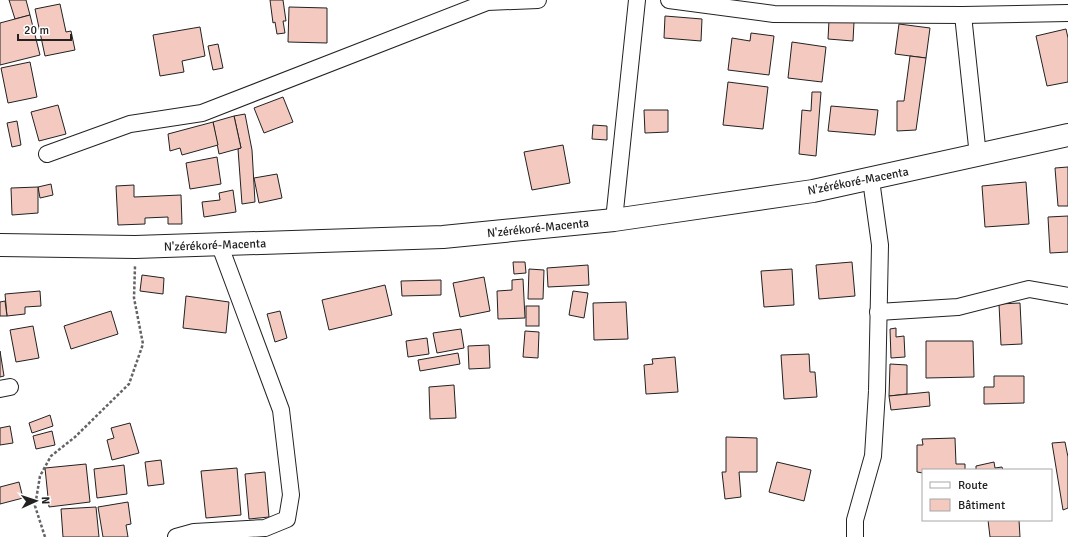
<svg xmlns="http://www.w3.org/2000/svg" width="1068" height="537" font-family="Signika,sans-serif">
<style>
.building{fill:#f3c9c0;stroke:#222}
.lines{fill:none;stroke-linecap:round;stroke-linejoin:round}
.street-casing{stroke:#222;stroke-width:18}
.highway-casing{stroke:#222;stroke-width:24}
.path{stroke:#646464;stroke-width:2.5;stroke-dasharray:3 2;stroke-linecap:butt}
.street{stroke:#fff;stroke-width:16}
.highway{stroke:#fff;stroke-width:22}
.labels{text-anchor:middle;stroke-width:3;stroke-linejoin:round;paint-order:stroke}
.street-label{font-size:12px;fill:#222;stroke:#fff}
</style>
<rect width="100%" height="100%" fill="#fff"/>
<g class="building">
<polygon points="9,0 26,0 30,15 15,19"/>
<polygon points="270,0 283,0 286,21 283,21 285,33 277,34 275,22 273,23"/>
<polygon points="60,4 66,32 71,31 75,50 45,56 35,9"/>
<polygon points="289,7 327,8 327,43 288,42"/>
<polygon points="30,15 40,55 0,65 0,23"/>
<polygon points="665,16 702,19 701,41 664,38"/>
<polygon points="829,20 854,22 853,41 828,39"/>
<polygon points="899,24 930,28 926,58 895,54"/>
<polygon points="200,27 205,56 182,61 184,72 160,76 153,35"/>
<polygon points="1066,29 1068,38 1068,82 1047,86 1036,36"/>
<polygon points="751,33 774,36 769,75 728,70 732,38 750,41"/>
<polygon points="792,42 826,47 822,82 788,78"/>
<polygon points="218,44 223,68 213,70 208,46"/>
<polygon points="910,56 926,58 916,130 897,131 897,101 904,101"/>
<polygon points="30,62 37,97 8,103 1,68"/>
<polygon points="728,82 768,87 763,129 723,125"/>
<polygon points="812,92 821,92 816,156 799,154 802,110 811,111"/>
<polygon points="283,97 293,122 264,133 254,108"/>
<polygon points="58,105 66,134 39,141 31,112"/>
<polygon points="831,106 878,110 875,135 828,131"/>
<polygon points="644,110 668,110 668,132 645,133"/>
<polygon points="245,114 252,150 255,202 242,204 238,149 241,148 234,116"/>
<polygon points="234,116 241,148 219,154 213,122"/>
<polygon points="17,121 21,145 12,147 7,123"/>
<polygon points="213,122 218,145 182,155 180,148 170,151 168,134"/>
<polygon points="593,125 607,126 607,140 592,139"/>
<polygon points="563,145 570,183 532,190 524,152"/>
<polygon points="217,157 221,184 190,189 186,163"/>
<polygon points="1068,167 1068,206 1058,206 1055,168"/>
<polygon points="277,174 282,198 259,203 254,178"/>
<polygon points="1026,182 1029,224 985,227 982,186"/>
<polygon points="51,184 53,195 40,198 38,187"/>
<polygon points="134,185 134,197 181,195 182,224 168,224 168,217 145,218 145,224 118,225 116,186"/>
<polygon points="38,187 38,213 12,215 11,188"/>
<polygon points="233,190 236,212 204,217 202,202 220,200 219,193"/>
<polygon points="1068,216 1068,252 1050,253 1048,217"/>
<polygon points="513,262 525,262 526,273 514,274"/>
<polygon points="852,262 855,296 819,299 816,265"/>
<polygon points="588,265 589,285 548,287 547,268"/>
<polygon points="529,269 544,270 543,299 528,299"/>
<polygon points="792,269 794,305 764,307 761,271"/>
<polygon points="142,275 164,278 163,294 140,291"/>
<polygon points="484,277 490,311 460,317 453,283"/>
<polygon points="523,279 525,318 498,319 497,291 512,290 512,280"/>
<polygon points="441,280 441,295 402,296 401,281"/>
<polygon points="385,285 392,315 329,330 322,300"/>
<polygon points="40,291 41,306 25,307 25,314 7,316 5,294"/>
<polygon points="573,291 588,293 584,318 569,315"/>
<polygon points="186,296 229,302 226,333 183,328"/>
<polygon points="5,301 7,316 0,316 0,302"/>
<polygon points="626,302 628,339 594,340 593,303"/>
<polygon points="1020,303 1022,344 1001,345 999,304"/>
<rect x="526" y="306" width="13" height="20"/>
<polygon points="111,311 118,334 71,349 64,326"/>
<polygon points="280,311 287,338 275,342 267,314"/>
<polygon points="33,326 39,358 16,362 10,330"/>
<polygon points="896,328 896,337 904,336 905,357 891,358 890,329"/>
<polygon points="461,329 464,348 437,353 433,333"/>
<polygon points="525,331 539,332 538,358 523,357"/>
<polygon points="427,338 429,354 408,357 406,341"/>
<polygon points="926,341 973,341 974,377 926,378"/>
<polygon points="489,345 490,368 469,369 468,346"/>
<polygon points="0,351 4,376 0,377"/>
<polygon points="458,353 460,364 420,371 418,360"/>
<polygon points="809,354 810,372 815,372 817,397 784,399 781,355"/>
<polygon points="675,357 678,392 646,394 644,365 653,364 652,359"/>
<polygon points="890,364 907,365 907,394 889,396"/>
<polygon points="994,376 1024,376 1024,403 984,404 984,387 994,387"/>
<polygon points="454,385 456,418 430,419 429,387"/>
<polygon points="929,392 930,406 891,410 889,396"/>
<polygon points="50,415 53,426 32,433 29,423"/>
<polygon points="130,423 139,453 112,460 107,440 114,438 111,428"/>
<polygon points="10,426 13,443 0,445 0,428"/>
<polygon points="52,431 55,445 36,449 33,436"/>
<polygon points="726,437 757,438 757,472 739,472 741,497 725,499 722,472 726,472"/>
<polygon points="955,438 956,464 965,464 965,470 923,470 923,473 917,472 917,445 923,445 922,439"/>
<polygon points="1065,442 1068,457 1068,508 1063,510 1052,443"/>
<polygon points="161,460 164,484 148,486 145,462"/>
<polygon points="777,462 811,470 804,501 769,492"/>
<polygon points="994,462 995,468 1002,467 1003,470 976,470 976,466"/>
<polygon points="86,464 90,502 49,507 45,468"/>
<polygon points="124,465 127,494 97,498 94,469"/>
<polygon points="237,468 241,515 206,518 201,471"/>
<polygon points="265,472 269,517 249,519 245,474"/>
<polygon points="19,482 23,498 0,504 0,487"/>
<polygon points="128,502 131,524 126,525 128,537 103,537 98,507"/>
<polygon points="96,507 99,537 63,537 61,509"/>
<polygon points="988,520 1019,520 1020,537 990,537"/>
</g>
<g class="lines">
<g class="street-casing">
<g id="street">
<polyline points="669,0 774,14 963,15 1068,13"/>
<polyline points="963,15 978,156"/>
<polyline points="47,154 130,124 202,113 487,2 538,0"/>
<polyline points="614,220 637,0"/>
<polyline points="878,312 958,307 1029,289 1068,296"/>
<polyline points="0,389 10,387"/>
<polyline points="176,537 194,532 265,528 287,519 291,495 281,410 220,246"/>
<polyline points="855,537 855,520 873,456 877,391 880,245 871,180"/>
</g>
</g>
<g class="highway-casing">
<polyline id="highway" points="0,245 135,247 443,237 614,220 813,191 1068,135"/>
</g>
<polyline class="path" points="45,537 35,506 40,476 51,456 75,437 129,384 143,344 134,298 135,266"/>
<use href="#street" class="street"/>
<use href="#highway" class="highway"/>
</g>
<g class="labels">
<g class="street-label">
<text transform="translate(858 181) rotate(-11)" y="4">N'zérékoré-Macenta</text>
<text transform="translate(538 228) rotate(-6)" y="4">N'zérékoré-Macenta</text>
<text transform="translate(215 245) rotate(-2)" y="4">N'zérékoré-Macenta</text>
</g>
</g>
<rect x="922" y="469" width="130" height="52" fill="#ffffff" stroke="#a7a7a7"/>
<rect x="930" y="482" width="20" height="6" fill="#ffffff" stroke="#a7a7a7"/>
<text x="958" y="489" font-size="12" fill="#222222">Route</text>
<rect x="930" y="499" width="20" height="12" fill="#f3c9c0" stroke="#a7a7a7"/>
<text x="958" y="509" font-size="12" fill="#222222">Bâtiment</text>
<g transform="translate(36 501) rotate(87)" stroke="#ffffff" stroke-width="3" paint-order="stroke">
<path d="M0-3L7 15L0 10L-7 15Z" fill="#222222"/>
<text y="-6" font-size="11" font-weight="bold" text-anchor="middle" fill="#222222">N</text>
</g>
<path d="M18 34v6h53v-6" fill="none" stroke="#222222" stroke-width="2"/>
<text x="24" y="34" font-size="12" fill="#222222" stroke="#ffffff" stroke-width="3" paint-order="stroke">20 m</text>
</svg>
